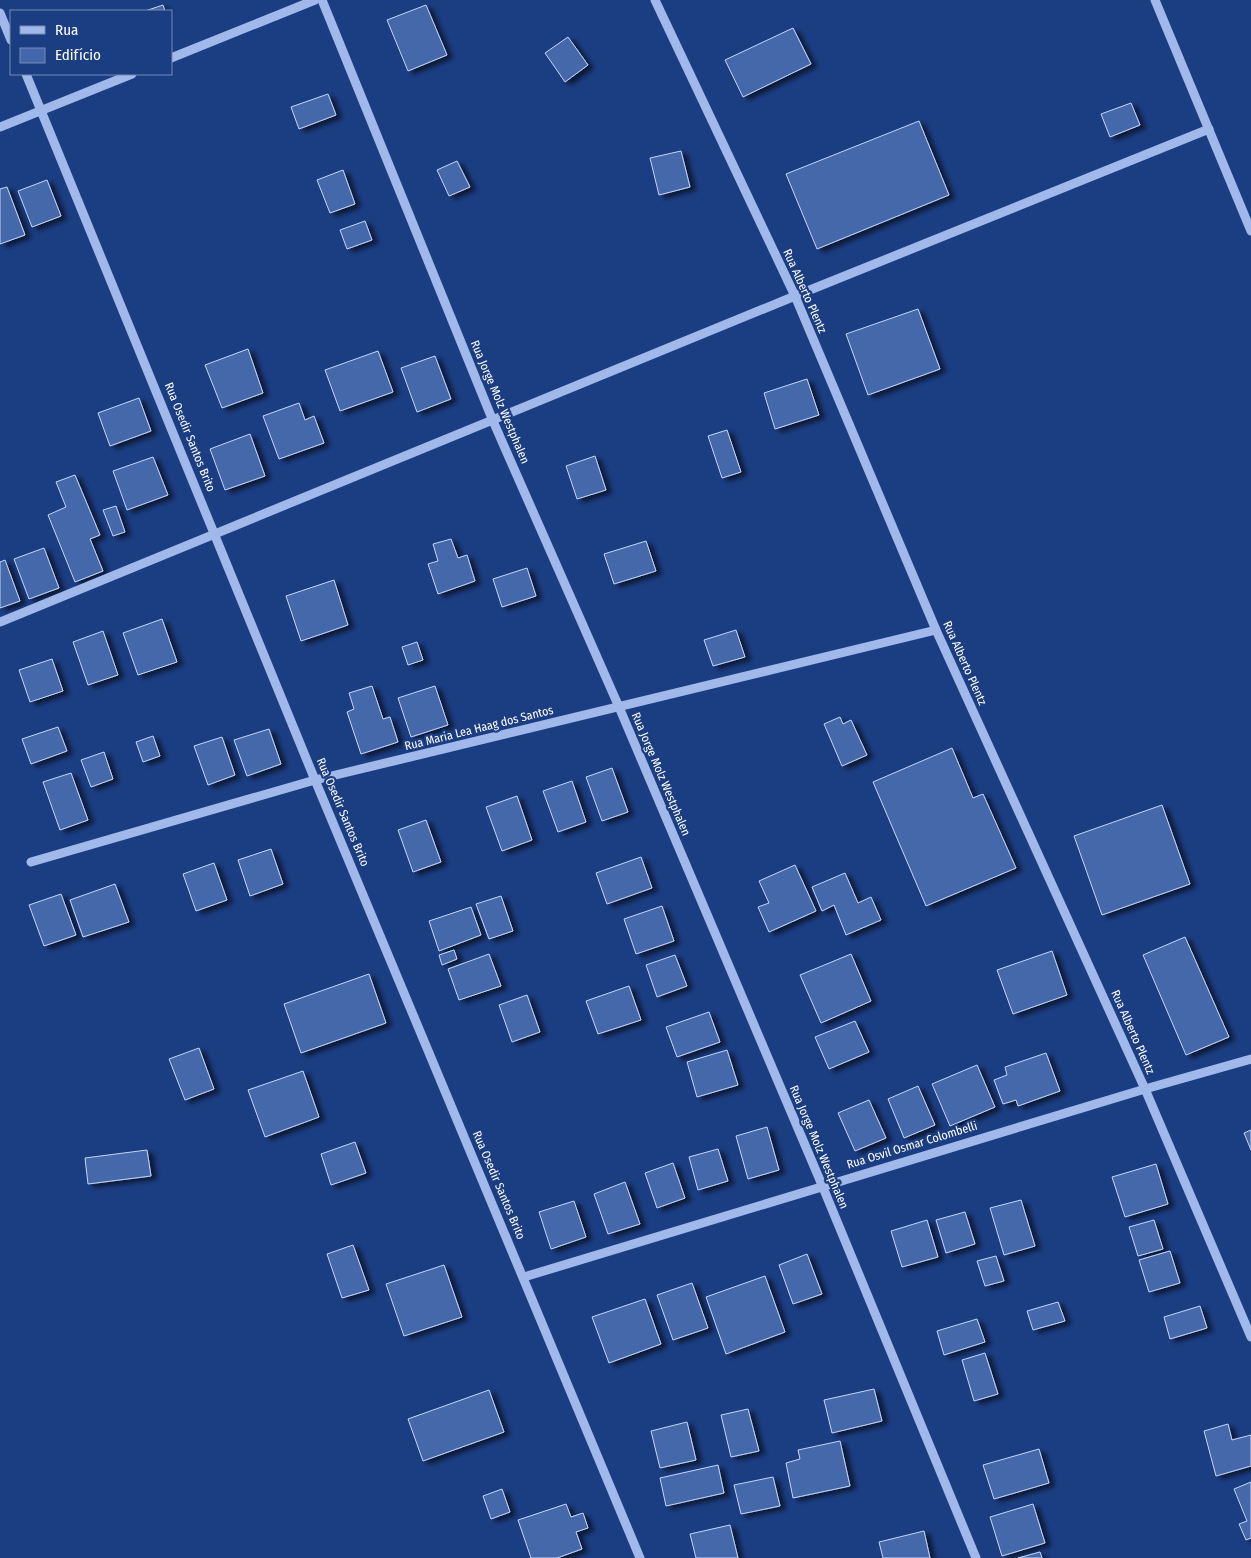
<svg xmlns="http://www.w3.org/2000/svg" width="1251" height="1558" font-family="'Fira Sans Condensed',sans-serif">
<style>
.building{fill:#4467ab;stroke:#c5d6f8;filter:url(#shadow)}
.lines{fill:none;stroke-linecap:round;stroke-linejoin:round}
.minor{stroke:#a0b9ea;stroke-width:9}
.labels{text-anchor:middle;stroke-width:4.5;stroke-linejoin:round;paint-order:stroke}
.street-label{font-size:12px;fill:#fff;stroke:#1b3d82}
</style>
<defs>
<filter id="shadow"><feDropShadow dx="5.5" dy="3" stdDeviation="2.5" flood-color="#0009"/></filter>
</defs>
<rect width="100%" height="100%" fill="#1b3d82"/>
<g class="building">
<polygon points="163,5 165,11 145,11"/>
<polygon points="426,5 447,55 408,71 387,20"/>
<polygon points="793,28 811,64 743,97 725,60"/>
<polygon points="568,37 588,65 565,82 545,53"/>
<polygon points="328,94 336,115 299,129 291,107"/>
<polygon points="1131,103 1140,125 1110,137 1101,114"/>
<polygon points="919,121 949,195 817,249 786,174"/>
<polygon points="681,151 690,187 659,195 650,158"/>
<polygon points="457,161 470,187 449,196 437,170"/>
<polygon points="343,170 355,204 330,213 317,180"/>
<polygon points="47,180 61,216 32,227 18,191"/>
<polygon points="7,187 25,235 0,244 0,189"/>
<polygon points="365,221 372,240 347,249 340,230"/>
<polygon points="918,309 940,369 868,395 846,334"/>
<polygon points="248,349 263,393 222,408 205,365"/>
<polygon points="378,351 393,392 340,411 325,370"/>
<polygon points="435,356 451,399 417,412 401,368"/>
<polygon points="807,379 819,415 775,429 764,393"/>
<polygon points="139,398 151,431 110,446 98,413"/>
<polygon points="299,403 305,420 314,416 324,443 279,459 263,416"/>
<polygon points="727,430 741,472 722,478 708,436"/>
<polygon points="250,434 265,476 225,490 210,449"/>
<polygon points="595,456 606,490 577,499 566,466"/>
<polygon points="153,457 168,495 127,510 113,471"/>
<polygon points="75,475 100,535 90,539 103,571 75,582 48,515 66,507 56,482"/>
<polygon points="116,506 125,532 113,536 103,510"/>
<polygon points="451,539 458,558 467,555 475,581 438,594 428,564 438,561 433,544"/>
<polygon points="646,541 656,571 614,584 604,554"/>
<polygon points="44,548 59,588 29,599 14,559"/>
<polygon points="5,560 20,601 0,608 0,562"/>
<polygon points="527,568 536,596 502,607 493,579"/>
<polygon points="334,580 348,625 301,641 286,596"/>
<polygon points="162,619 177,662 138,675 123,633"/>
<polygon points="736,630 745,657 713,666 704,640"/>
<polygon points="103,631 118,675 88,685 73,642"/>
<polygon points="417,642 423,660 408,665 402,647"/>
<polygon points="52,659 63,691 30,702 19,670"/>
<polygon points="372,686 383,719 390,717 398,742 361,754 347,712 354,709 349,693"/>
<polygon points="435,686 448,725 411,737 398,698"/>
<polygon points="840,717 843,724 851,720 867,755 842,766 824,724"/>
<polygon points="58,727 67,751 31,764 22,739"/>
<polygon points="269,729 281,764 247,776 234,740"/>
<polygon points="153,736 160,756 143,762 136,742"/>
<polygon points="222,737 235,775 208,785 194,746"/>
<polygon points="952,748 973,798 983,794 1016,868 926,906 873,782"/>
<polygon points="104,752 113,779 91,787 81,760"/>
<polygon points="612,768 628,812 602,821 586,777"/>
<polygon points="71,773 88,820 60,830 43,782"/>
<polygon points="572,781 586,822 558,832 543,791"/>
<polygon points="517,796 532,840 502,851 486,807"/>
<polygon points="1162,805 1190,884 1102,915 1074,836"/>
<polygon points="426,820 441,862 413,872 398,830"/>
<polygon points="271,849 283,884 250,896 238,860"/>
<polygon points="641,857 652,888 607,904 596,873"/>
<polygon points="214,863 227,900 196,911 183,874"/>
<polygon points="795,865 816,911 769,932 758,907 769,903 759,881"/>
<polygon points="845,873 858,903 871,897 881,920 846,935 834,905 822,911 812,887"/>
<polygon points="115,884 129,922 83,937 70,900"/>
<polygon points="61,894 76,935 44,946 29,905"/>
<polygon points="501,896 513,931 489,939 476,904"/>
<polygon points="662,906 674,941 636,954 624,919"/>
<polygon points="471,907 481,935 439,951 429,921"/>
<polygon points="1185,937 1229,1037 1186,1055 1143,955"/>
<polygon points="454,950 457,959 442,965 439,955"/>
<polygon points="1052,951 1067,995 1013,1014 997,970"/>
<polygon points="489,954 501,986 459,1000 448,969"/>
<polygon points="851,954 871,1001 821,1023 800,975"/>
<polygon points="675,955 687,986 657,997 646,965"/>
<polygon points="369,974 386,1023 301,1053 284,1004"/>
<polygon points="629,986 641,1020 598,1034 586,1001"/>
<polygon points="527,995 540,1032 512,1042 499,1005"/>
<polygon points="709,1012 720,1042 677,1057 666,1027"/>
<polygon points="855,1021 869,1052 829,1069 815,1037"/>
<polygon points="199,1048 214,1089 185,1100 169,1059"/>
<polygon points="727,1050 738,1085 697,1097 687,1062"/>
<polygon points="1046,1053 1060,1091 1018,1106 1016,1100 1003,1104 994,1080 1007,1075 1005,1067"/>
<polygon points="977,1065 995,1107 950,1126 932,1084"/>
<polygon points="303,1071 319,1117 265,1137 248,1090"/>
<polygon points="918,1086 935,1125 904,1138 888,1099"/>
<polygon points="869,1100 886,1138 855,1151 838,1113"/>
<polygon points="767,1127 779,1170 748,1179 736,1136"/>
<polygon points="1251,1130 1251,1150 1244,1133"/>
<polygon points="355,1142 366,1173 331,1185 321,1154"/>
<polygon points="718,1149 728,1181 698,1190 689,1157"/>
<polygon points="147,1150 151,1176 88,1184 85,1158"/>
<polygon points="673,1163 685,1198 657,1208 645,1173"/>
<polygon points="1156,1164 1168,1204 1125,1217 1112,1177"/>
<polygon points="625,1182 640,1224 608,1234 594,1194"/>
<polygon points="1021,1200 1035,1246 1004,1255 990,1208"/>
<polygon points="574,1201 586,1237 551,1249 539,1212"/>
<polygon points="965,1212 975,1244 946,1253 936,1220"/>
<polygon points="927,1220 938,1257 902,1267 891,1231"/>
<polygon points="1154,1220 1163,1249 1138,1256 1129,1227"/>
<polygon points="353,1245 369,1290 342,1298 327,1254"/>
<polygon points="1170,1251 1180,1283 1149,1292 1139,1260"/>
<polygon points="807,1254 822,1294 793,1304 779,1265"/>
<polygon points="996,1256 1004,1281 985,1286 977,1261"/>
<polygon points="444,1265 462,1317 404,1336 386,1284"/>
<polygon points="765,1276 785,1332 726,1354 706,1297"/>
<polygon points="692,1283 708,1328 673,1340 657,1295"/>
<polygon points="645,1299 661,1344 609,1363 592,1317"/>
<polygon points="1058,1302 1065,1321 1033,1330 1027,1311"/>
<polygon points="1200,1306 1207,1328 1170,1339 1164,1317"/>
<polygon points="977,1319 985,1342 944,1355 937,1331"/>
<polygon points="985,1353 998,1394 974,1401 962,1360"/>
<polygon points="874,1389 882,1421 832,1433 824,1400"/>
<polygon points="489,1390 504,1432 423,1461 408,1419"/>
<polygon points="748,1409 759,1451 731,1457 721,1415"/>
<polygon points="687,1422 696,1460 660,1468 651,1431"/>
<polygon points="1228,1424 1232,1440 1251,1435 1251,1466 1216,1476 1204,1431"/>
<polygon points="840,1441 850,1486 793,1498 786,1463 800,1459 798,1450"/>
<polygon points="1039,1449 1049,1483 994,1499 983,1465"/>
<polygon points="718,1465 724,1493 666,1506 660,1478"/>
<polygon points="773,1477 780,1506 741,1514 734,1485"/>
<polygon points="1251,1482 1251,1538 1246,1540 1239,1524 1247,1521 1234,1489"/>
<polygon points="502,1489 510,1512 491,1519 483,1496"/>
<polygon points="566,1504 571,1517 583,1513 588,1528 576,1532 582,1549 557,1558 531,1558 518,1520"/>
<polygon points="1033,1504 1045,1543 1002,1556 990,1517"/>
<polygon points="730,1525 738,1558 696,1558 690,1534"/>
<polygon points="924,1531 930,1558 883,1558 879,1542"/>
<polygon points="1040,1552 1042,1558 1018,1558"/>
</g>
<g class="lines">
<g class="minor">
<polyline points="322,0 493,421 619,707 822,1185 976,1558"/>
<polyline points="655,0 795,296 936,630 1145,1089 1251,1337"/>
<polyline points="1155,0 1251,231"/>
<polyline points="0,13 11,40"/>
<polyline points="171,58 315,0"/>
<polyline points="26,74 315,780 640,1558"/>
<polyline points="0,127 132,74"/>
<polyline points="0,622 795,296 1209,129"/>
<polyline points="31,862 315,780 936,630"/>
<polyline points="524,1277 1145,1089 1251,1059"/>
</g>
</g>
<g class="labels">
<g class="street-label">
<text transform="translate(805 291) rotate(66)" y="4">Rua Alberto Plentz</text>
<text transform="translate(500 402) rotate(67)" y="4">Rua Jorge Molz Westphalen</text>
<text transform="translate(190 437) rotate(68)" y="4">Rua Osedir Santos Brito</text>
<text transform="translate(965 663) rotate(66)" y="4">Rua Alberto Plentz</text>
<text transform="translate(479 728) rotate(-14)" y="4">Rua Maria Lea Haag dos Santos</text>
<text transform="translate(661 774) rotate(67)" y="4">Rua Jorge Molz Westphalen</text>
<text transform="translate(343 812) rotate(67)" y="4">Rua Osedir Santos Brito</text>
<text transform="translate(1133 1032) rotate(66)" y="4">Rua Alberto Plentz</text>
<text transform="translate(912 1145) rotate(-17)" y="4">Rua Osvil Osmar Colombelli</text>
<text transform="translate(819 1147) rotate(67)" y="4">Rua Jorge Molz Westphalen</text>
<text transform="translate(499 1185) rotate(67)" y="4">Rua Osedir Santos Brito</text>
</g>
</g>
<rect x="10" y="10" width="162" height="65" fill="#1b3d82" stroke="#768bb4"/>
<rect x="20" y="26" width="25" height="8" fill="#a0b9ea" stroke="#768bb4"/>
<text x="55" y="35" font-size="15" fill="#ffffff">Rua</text>
<rect x="20" y="48" width="25" height="15" fill="#4467ab" stroke="#768bb4"/>
<text x="55" y="60" font-size="15" fill="#ffffff">Edifício</text>
</svg>
